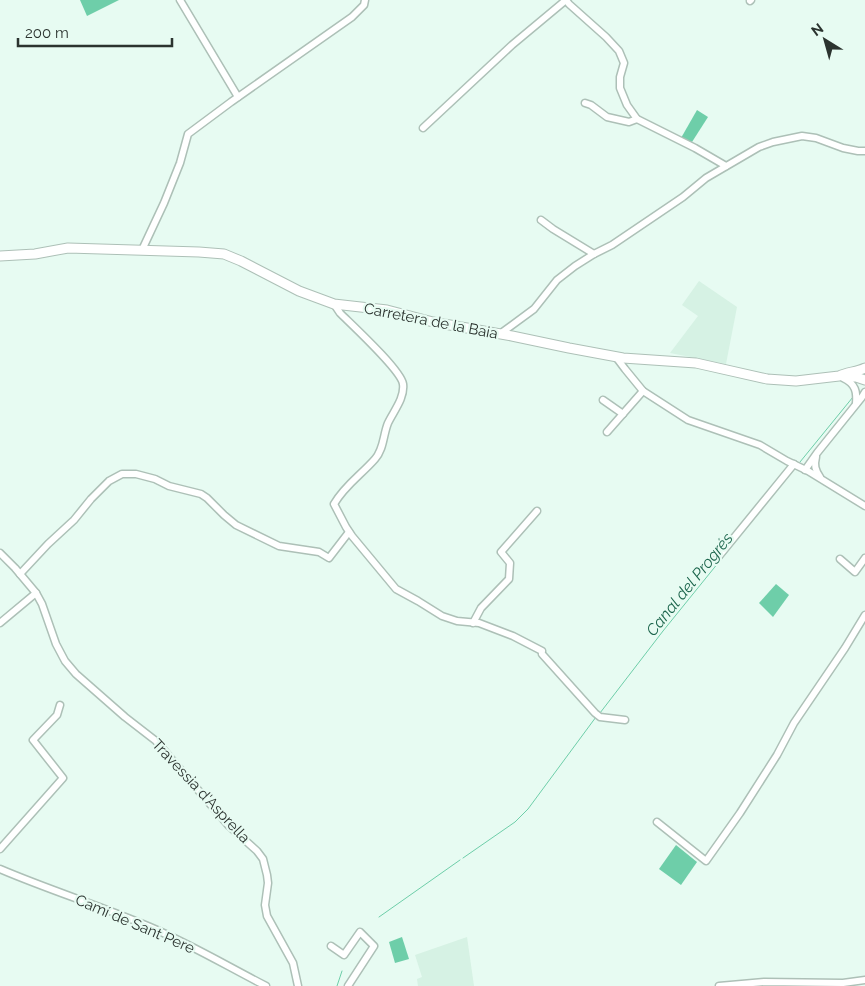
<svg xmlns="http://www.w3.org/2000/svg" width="865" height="986" font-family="Raleway,sans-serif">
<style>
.built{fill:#d6f2e4}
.water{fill:#6ecea9}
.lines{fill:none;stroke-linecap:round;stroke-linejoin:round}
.stream{stroke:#6ecea9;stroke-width:1}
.minor-casing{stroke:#adc0b7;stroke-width:9}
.secondary-casing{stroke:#adc0b7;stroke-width:11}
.minor{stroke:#fff;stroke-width:6}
.secondary{stroke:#fff;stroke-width:9}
.labels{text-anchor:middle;stroke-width:4.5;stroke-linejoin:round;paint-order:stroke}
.street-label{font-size:15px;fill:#2b332f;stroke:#e7fbf2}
.water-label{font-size:16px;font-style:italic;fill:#1c654c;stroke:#e7fbf2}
</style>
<rect width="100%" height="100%" fill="#e7fbf2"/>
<g class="built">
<polygon points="699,281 737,307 726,364 670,353 698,316 682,305"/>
<polygon points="467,937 474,986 418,986 417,979 422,977 415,955"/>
</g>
<g class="water">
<polygon points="80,0 119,0 87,16"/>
<polygon points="697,110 708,117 692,142 681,138"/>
<polygon points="776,584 789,595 773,617 759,603"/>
<polygon points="676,845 697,862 681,885 659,869"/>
<polygon points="402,937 409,959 395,963 389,942"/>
</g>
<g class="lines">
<g class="stream">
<polyline points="800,462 853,397"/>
<polyline points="600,713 663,631 795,468"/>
<polyline points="463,858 515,822 528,809 596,717"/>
<polyline points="379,917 460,860"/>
<polyline points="337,986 342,971"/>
</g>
<g class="minor-casing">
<g id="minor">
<polyline points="180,0 238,97"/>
<polyline points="566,0 569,4 606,37 619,51 624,63 620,77 620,88 627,105 637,119 695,148 726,166"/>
<polyline points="750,1 751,0"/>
<polyline points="585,103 591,105 607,117 629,122 637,119"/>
<polyline points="423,128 512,45 566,0"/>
<polyline points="541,220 553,229 594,254"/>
<polyline points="142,250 164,203 180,163 188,134 231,102 352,17 364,5 365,0"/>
<path d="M334 304 340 313C352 325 401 370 403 384 405 398 393 412 388 423 383 435 384 449 375 459 361 475 345 485 334 504L346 527 352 536 396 589 418 601 442 616 457 621 479 623 513 636 542 651"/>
<polyline points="500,334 534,309 557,280 575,266 594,254 612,245 683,197 706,178 759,147 773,142 802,136 816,138 843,148 858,151 865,151"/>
<polyline points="616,357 625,369 643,391 688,420 760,445 787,461 808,471 865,506"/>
<path d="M843 378C856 384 857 392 856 404"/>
<polyline points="603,400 623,414"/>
<polyline points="607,432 643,391"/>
<path d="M816 457C814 465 815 470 820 477"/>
<polyline points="805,470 817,453 862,397 865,392"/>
<polyline points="0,553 15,568 36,593 42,604 56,644 65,661 76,674 125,717 156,741 229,826 257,851 263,859 267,875 268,883 265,905 267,916 293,963 298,986"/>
<polyline points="840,559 855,572 865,558"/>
<polyline points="715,561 794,464"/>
<polyline points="20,574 48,544 74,520 91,499 109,481 122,474 136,474 155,479 169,486 201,494 207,498 224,515 236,525 279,546 319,552 329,558 349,532"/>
<polyline points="0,623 36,593"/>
<polyline points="473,623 481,608 509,579 510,563 501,552 537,511"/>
<polyline points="542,654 595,713 600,717 625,720"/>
<polyline points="657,822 706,861 740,813 777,755 794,723 845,648 865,615"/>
<polyline points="0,849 63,778 33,740 57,715 60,705"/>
<path d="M0 869C49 890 101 906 150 927 190 944 227 966 266 986"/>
<polyline points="331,946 344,955 360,932 374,946 348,986"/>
<polyline points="719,986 764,982 843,983 865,980"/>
</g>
</g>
<g class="secondary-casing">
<g id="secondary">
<path d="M0 256 35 254 68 248 199 252 224 254 241 261 299 291 334 304 387 310 433 322 512 336 569 348 623 358 696 363 767 379 796 381 839 376C847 372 857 372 865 368"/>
<polyline points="846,377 856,377 865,380"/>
</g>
</g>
<use href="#minor" class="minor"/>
<use href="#secondary" class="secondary"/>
</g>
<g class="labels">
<g class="street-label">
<text transform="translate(431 321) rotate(11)" y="5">Carretera de la Baia</text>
<text transform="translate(201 791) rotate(47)" y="5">Travessia d'Asprella</text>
<text transform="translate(135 924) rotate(23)" y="5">Camí de Sant Pere</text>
</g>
<g class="water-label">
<text transform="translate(689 584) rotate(-51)" y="6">Canal del Progrés</text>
</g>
</g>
<g transform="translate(825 40) rotate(323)" stroke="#e7fbf2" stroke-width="4" paint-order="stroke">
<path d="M0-4L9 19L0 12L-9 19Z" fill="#2b332f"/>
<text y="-8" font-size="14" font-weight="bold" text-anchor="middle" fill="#2b332f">N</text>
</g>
<path d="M18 38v8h154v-8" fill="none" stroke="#2b332f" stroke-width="2.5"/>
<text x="25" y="38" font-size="15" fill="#2b332f" stroke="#e7fbf2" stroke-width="4" paint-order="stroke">200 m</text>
</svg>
